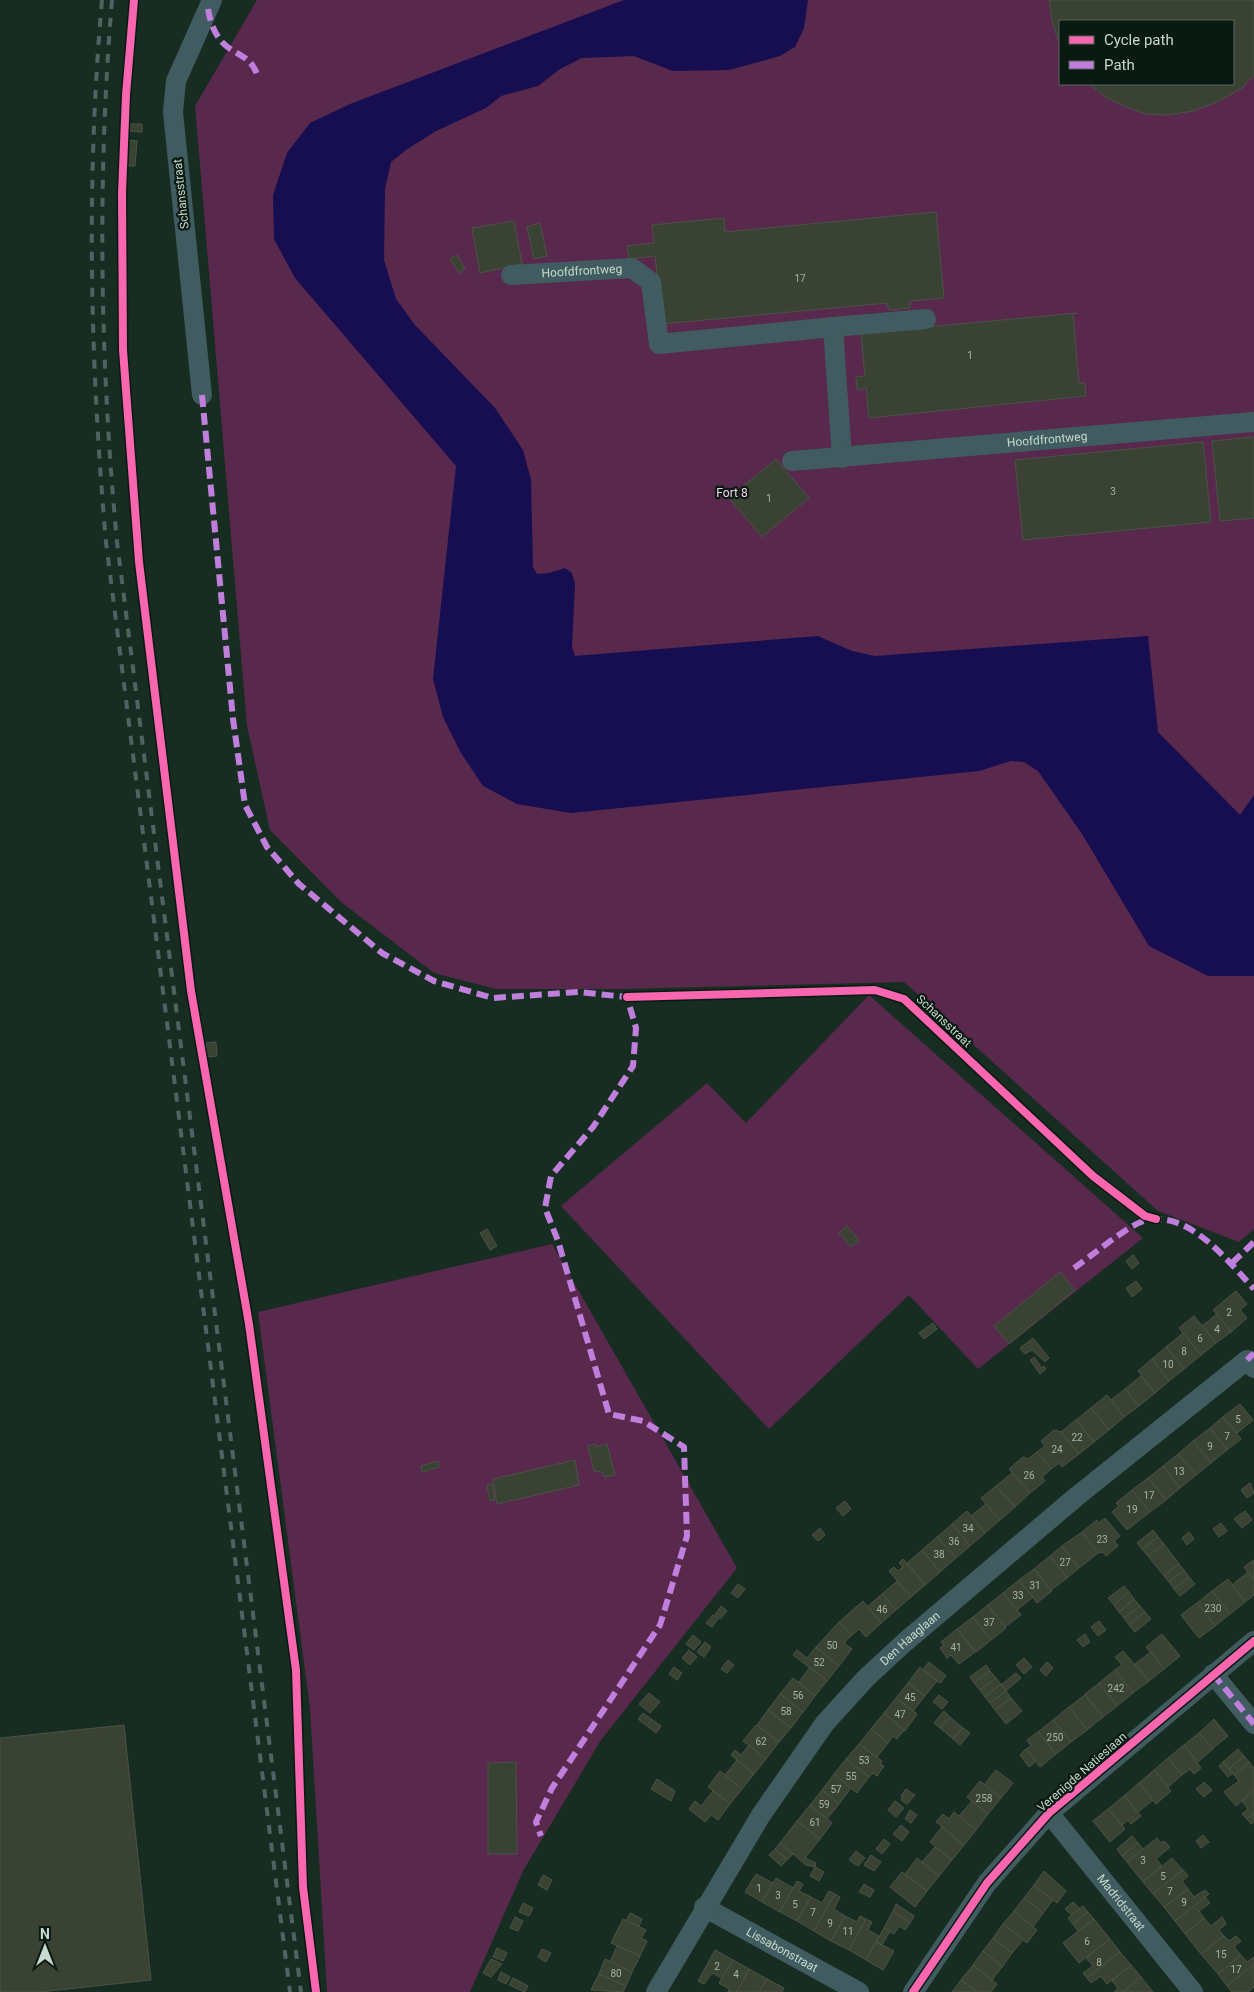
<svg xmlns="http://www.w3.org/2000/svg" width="1254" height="1992" font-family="Roboto,sans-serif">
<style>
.green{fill:#58284d;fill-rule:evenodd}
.water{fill:#160e50}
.building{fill:#3a4233;stroke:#4b5347}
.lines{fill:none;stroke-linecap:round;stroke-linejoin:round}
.minor{stroke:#415c60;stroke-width:20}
.rail{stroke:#4f6362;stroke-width:4;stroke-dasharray:9 9;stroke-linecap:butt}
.quiet{stroke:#c07fdc;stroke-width:6;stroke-dasharray:12 6;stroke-linecap:butt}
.cycleway-casing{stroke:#0a1911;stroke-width:11}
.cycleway{stroke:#f766af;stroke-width:8}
.labels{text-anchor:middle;stroke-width:4.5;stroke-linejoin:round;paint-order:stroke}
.number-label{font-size:10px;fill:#a3b4a6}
.street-label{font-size:12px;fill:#c6dacd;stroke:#0a1911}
.park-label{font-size:12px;fill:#fad0ed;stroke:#0a1911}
</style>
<rect width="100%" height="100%" fill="#182d22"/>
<g class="green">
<path d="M257 0H1254V1229L1239 1242 1158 1211 904 982 621 989H496L434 973 341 902 270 830 247 726 195 106ZM1060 21H1233V84H1060Z"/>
<polygon points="869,995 1143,1238 978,1369 909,1295 769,1429 561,1206 707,1083 746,1123"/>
<polygon points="552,1244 737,1568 601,1740 523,1871 470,1992 327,1992 310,1708 258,1312"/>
</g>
<polygon class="water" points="624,0 808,0 804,28 795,47 780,56 729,70 673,71 634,56 582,58 560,69 538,86 501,96 486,108 436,131 406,150 391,162 385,189 384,260 396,299 415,325 495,408 523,450 531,480 533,567 537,574 549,573 565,568 572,573 575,584 572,647 575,656 818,636 852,651 875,656 1148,636 1158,732 1240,815 1254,795 1254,976 1208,976 1149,946 1082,834 1038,771 1024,762 1011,761 979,771 571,813 517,804 483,786 461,753 443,717 433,679 456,466 295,278 274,239 273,195 287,153 310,123 350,104"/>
<g class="building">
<polygon points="1049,0 1254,0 1254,75 1242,88 1219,101 1193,111 1168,115 1147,114 1129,108 1107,98 1089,84 1233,84 1233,21 1060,21 1060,46 1052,21"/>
<polygon points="128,124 142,124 142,132 128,131"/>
<polygon points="128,140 137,141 135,166 128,166"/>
<polygon points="936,212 944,298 910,301 910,308 889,310 887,303 662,324 655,256 629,259 627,246 654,243 652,225 724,218 725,232"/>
<polygon points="514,221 522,264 480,273 472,228"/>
<polygon points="540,223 547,256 534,259 527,227"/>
<polygon points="457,255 465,269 459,273 450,259"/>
<polygon points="1078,313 1073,314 1079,383 1085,383 1086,396 869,418 866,388 857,390 856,377 865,376 861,333"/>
<polygon points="1254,437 1254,518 1220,521 1212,441"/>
<polygon points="1203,442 1211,522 1023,540 1015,460"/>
<polygon points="776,459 809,498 762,537 729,498"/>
<polygon points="216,1042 217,1056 207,1057 206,1043"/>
<polygon points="847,1226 859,1240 851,1247 839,1233"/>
<polygon points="487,1229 497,1246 490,1250 480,1233"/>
<polygon points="1133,1255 1139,1263 1132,1269 1126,1261"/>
<polygon points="1060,1272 1075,1290 1009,1344 994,1326"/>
<polygon points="1136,1281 1142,1289 1132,1297 1126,1288"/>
<polygon points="1236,1291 1247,1304 1240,1310 1247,1318 1231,1332 1213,1310"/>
<polygon points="1217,1314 1231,1332 1216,1343 1202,1326"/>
<polygon points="1194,1316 1216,1343 1201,1355 1179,1328"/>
<polygon points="933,1323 937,1329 924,1339 919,1333"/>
<polygon points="1183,1333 1201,1355 1184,1369 1166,1347"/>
<polygon points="1033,1338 1049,1358 1045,1362 1032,1350 1025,1354 1020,1348"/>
<polygon points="1166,1347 1184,1369 1169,1381 1152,1359"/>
<polygon points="1034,1357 1042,1368 1044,1366 1046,1369 1040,1374 1030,1360"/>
<polygon points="1152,1359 1169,1381 1155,1393 1138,1371"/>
<polygon points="1141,1376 1155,1393 1139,1406 1125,1389"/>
<polygon points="1125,1389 1139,1406 1124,1417 1111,1400"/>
<polygon points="1107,1395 1124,1417 1109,1430 1091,1408"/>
<polygon points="1240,1404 1253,1420 1237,1433 1223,1417"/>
<polygon points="1091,1408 1109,1430 1094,1442 1076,1420"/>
<polygon points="1223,1417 1241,1439 1227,1450 1210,1428"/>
<polygon points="1076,1420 1094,1442 1079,1454 1061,1432"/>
<polygon points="1210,1428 1227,1450 1211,1463 1193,1441"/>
<polygon points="1054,1430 1061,1432 1079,1454 1062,1467 1059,1463 1051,1469 1037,1452 1045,1446 1041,1441"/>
<polygon points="1193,1441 1211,1463 1196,1475 1178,1454"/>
<polygon points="596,1444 596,1447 607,1444 615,1475 604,1477 602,1472 594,1471 588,1446"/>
<polygon points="1037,1452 1051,1469 1042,1477 1045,1481 1030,1493 1009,1469 1023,1457 1028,1459"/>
<polygon points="1178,1454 1196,1475 1180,1488 1163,1466"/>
<polygon points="575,1460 579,1485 497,1504 493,1479"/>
<polygon points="438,1461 439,1467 422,1472 421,1466"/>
<polygon points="1163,1466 1180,1488 1166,1500 1148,1478"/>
<polygon points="1012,1473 1030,1493 1015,1507 996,1486"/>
<polygon points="1148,1478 1166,1500 1150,1512 1132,1490"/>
<polygon points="1250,1483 1254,1493 1247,1498 1241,1490"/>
<polygon points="492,1484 495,1500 490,1501 487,1485"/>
<polygon points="996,1486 1015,1507 1000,1520 981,1498"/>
<polygon points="1132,1490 1150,1512 1127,1530 1112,1512 1119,1506 1116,1503"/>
<polygon points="845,1501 851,1509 843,1516 836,1508"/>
<polygon points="986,1504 1000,1520 985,1533 971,1516"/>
<polygon points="967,1511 985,1533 970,1546 952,1524"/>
<polygon points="1245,1511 1252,1520 1242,1528 1234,1519"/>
<polygon points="1105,1518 1120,1536 1114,1541 1118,1546 1106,1556 1103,1552 1098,1553 1082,1532 1097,1520 1099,1523"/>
<polygon points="1221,1523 1227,1531 1219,1537 1213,1529"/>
<polygon points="952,1524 970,1546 956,1558 937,1537"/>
<polygon points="820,1528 825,1535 818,1541 812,1535"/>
<polygon points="1153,1530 1158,1537 1142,1549 1137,1543"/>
<polygon points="1082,1532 1098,1553 1079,1568 1062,1546"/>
<polygon points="1189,1532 1194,1539 1187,1545 1182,1538"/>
<polygon points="937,1537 956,1558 940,1572 922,1550"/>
<polygon points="1158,1537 1164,1544 1148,1556 1142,1549"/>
<polygon points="1164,1544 1179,1564 1164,1576 1148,1556"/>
<polygon points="1062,1546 1079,1568 1067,1578 1050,1556"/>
<polygon points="922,1550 940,1572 925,1585 907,1563"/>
<polygon points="1050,1556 1067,1578 1051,1590 1034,1569"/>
<polygon points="903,1559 925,1585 911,1597 889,1571 894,1567 898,1571 903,1567 899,1563"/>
<polygon points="1254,1560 1254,1580 1244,1567"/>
<polygon points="1179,1564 1184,1570 1169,1582 1164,1576"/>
<polygon points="1034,1569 1052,1591 1037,1603 1019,1580"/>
<polygon points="1184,1570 1189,1577 1174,1589 1169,1582"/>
<polygon points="1248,1572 1254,1580 1254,1595 1245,1602 1232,1585"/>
<polygon points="1189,1577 1195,1584 1180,1596 1174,1589"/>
<polygon points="1228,1579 1245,1602 1230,1614 1212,1591"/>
<polygon points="1019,1580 1033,1597 1017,1610 1003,1593"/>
<polygon points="897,1581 911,1597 896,1610 882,1594"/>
<polygon points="738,1584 745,1589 738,1598 731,1593"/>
<polygon points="1124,1586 1129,1592 1114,1605 1108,1598"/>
<polygon points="1212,1591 1230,1614 1215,1626 1197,1603"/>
<polygon points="1129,1592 1134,1599 1119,1612 1114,1605"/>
<polygon points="1003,1593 1021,1615 1005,1627 988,1605"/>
<polygon points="882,1594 896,1610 881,1623 867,1607"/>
<polygon points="1134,1599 1140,1606 1124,1618 1119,1612"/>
<polygon points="863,1601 881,1623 866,1637 859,1629 852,1635 839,1622"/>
<polygon points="1197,1603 1215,1626 1199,1638 1181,1615"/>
<polygon points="988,1605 1006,1628 991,1640 973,1617"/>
<polygon points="721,1606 727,1611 720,1619 715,1615"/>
<polygon points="1140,1606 1145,1612 1129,1625 1124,1618"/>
<polygon points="1145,1612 1151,1619 1135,1632 1129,1625"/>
<polygon points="713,1615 718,1619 712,1627 706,1623"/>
<polygon points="973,1617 991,1640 976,1652 957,1629"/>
<polygon points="1099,1621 1106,1630 1098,1636 1091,1627"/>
<polygon points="839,1622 852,1635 844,1643 852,1649 839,1666 816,1647"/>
<polygon points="957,1629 975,1652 959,1664 951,1655 947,1658 940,1648 944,1645 941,1642"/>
<polygon points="1085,1634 1090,1642 1083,1647 1077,1640"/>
<polygon points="1162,1634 1180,1656 1164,1669 1146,1647"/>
<polygon points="693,1635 701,1642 694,1650 686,1644"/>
<polygon points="705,1642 711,1647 704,1657 697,1652"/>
<polygon points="816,1647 839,1666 827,1681 793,1655 797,1650 807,1658"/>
<polygon points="689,1650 697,1657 690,1665 682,1658"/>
<polygon points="1123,1651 1149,1681 1133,1693 1115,1670 1122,1665 1115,1657"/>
<polygon points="1151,1652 1164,1669 1149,1681 1135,1664"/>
<polygon points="1024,1658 1032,1667 1024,1674 1016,1665"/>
<polygon points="728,1660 734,1665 727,1673 721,1669"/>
<polygon points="929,1662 946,1676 940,1683 923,1669"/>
<polygon points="1047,1662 1053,1668 1046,1676 1040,1670"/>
<polygon points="986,1665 990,1671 974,1683 970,1677"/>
<polygon points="674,1667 682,1673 677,1680 669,1674"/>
<polygon points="810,1667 827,1681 815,1696 799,1682"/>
<polygon points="920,1667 937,1681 925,1696 908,1683"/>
<polygon points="1115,1670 1133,1693 1117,1706 1099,1683"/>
<polygon points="990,1671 996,1678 980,1690 974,1683"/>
<polygon points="1016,1673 1021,1678 1006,1691 1001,1685"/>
<polygon points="793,1678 815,1696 803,1712 780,1694"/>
<polygon points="996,1678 1001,1684 985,1697 980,1690"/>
<polygon points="908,1683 925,1696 913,1711 896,1698"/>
<polygon points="1099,1683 1117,1706 1103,1717 1085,1694"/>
<polygon points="1001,1684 1006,1691 990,1703 985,1697"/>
<polygon points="1006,1691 1011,1698 995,1710 990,1703"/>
<polygon points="649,1693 660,1702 650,1713 639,1704"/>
<polygon points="780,1694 803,1712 791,1728 768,1710"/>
<polygon points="939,1695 948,1702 942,1709 933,1702"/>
<polygon points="1085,1695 1103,1717 1087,1730 1069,1707"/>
<polygon points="896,1698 917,1714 905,1731 884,1713"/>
<polygon points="1011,1698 1022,1711 1006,1724 995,1710"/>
<polygon points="1069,1707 1087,1730 1071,1742 1053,1720"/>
<polygon points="768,1710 791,1728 779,1742 757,1725"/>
<polygon points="944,1711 950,1717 940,1728 934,1723"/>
<polygon points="643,1713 661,1726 656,1733 638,1719"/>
<polygon points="884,1713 904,1730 897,1739 893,1736 888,1743 871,1729"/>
<polygon points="950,1717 963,1728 953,1739 940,1728"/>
<polygon points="1214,1719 1228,1736 1212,1749 1199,1733"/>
<polygon points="1053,1720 1071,1742 1056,1754 1038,1732"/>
<polygon points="124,1725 151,1980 40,1992 0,1992 0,1738"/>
<polygon points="756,1725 779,1742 766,1759 743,1741"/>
<polygon points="963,1728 970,1733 960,1745 953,1739"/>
<polygon points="871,1729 888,1743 877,1757 859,1744"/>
<polygon points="1038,1732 1056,1754 1040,1767 1026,1749 1031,1746 1027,1740"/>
<polygon points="1199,1733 1213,1749 1198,1762 1184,1745"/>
<polygon points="859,1744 882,1761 880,1764 884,1766 877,1776 873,1773 869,1777 846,1759"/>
<polygon points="749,1745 766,1759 754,1774 731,1755 735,1750 741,1755"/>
<polygon points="1184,1745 1201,1768 1194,1774 1190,1769 1182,1775 1168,1758"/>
<polygon points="1026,1749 1036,1761 1029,1767 1020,1755"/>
<polygon points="1238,1749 1244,1756 1229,1769 1223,1762"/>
<polygon points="1244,1756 1249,1762 1234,1775 1229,1769"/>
<polygon points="1168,1758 1182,1775 1168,1787 1154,1770"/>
<polygon points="846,1759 869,1777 857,1793 834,1774"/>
<polygon points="737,1760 754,1774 742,1789 725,1775"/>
<polygon points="516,1762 517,1854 488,1854 488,1763"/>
<polygon points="1223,1762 1233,1773 1228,1777 1219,1766"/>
<polygon points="1249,1762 1254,1768 1254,1790 1236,1806 1224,1792 1239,1781 1234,1775"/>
<polygon points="996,1770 1013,1783 1001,1798 984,1785"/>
<polygon points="1154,1770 1171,1791 1156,1804 1139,1783"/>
<polygon points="720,1771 742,1789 730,1804 708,1787"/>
<polygon points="834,1774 851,1788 839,1804 822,1790"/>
<polygon points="657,1779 675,1791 671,1801 651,1789"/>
<polygon points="980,1781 1001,1798 988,1814 967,1797"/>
<polygon points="1204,1782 1212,1790 1204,1797 1196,1789"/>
<polygon points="1139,1783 1153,1800 1138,1812 1124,1796"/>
<polygon points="906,1789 915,1795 907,1804 901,1800 903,1797 901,1796"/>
<polygon points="822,1790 839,1804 827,1819 810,1805"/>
<polygon points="1254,1790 1254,1813 1247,1819 1242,1814 1248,1809 1242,1801"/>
<polygon points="713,1791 730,1804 718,1820 711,1815 705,1822 689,1809 695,1801 701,1806"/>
<polygon points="1124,1796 1141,1816 1131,1824 1128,1820 1122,1825 1108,1809"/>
<polygon points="895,1801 904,1808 896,1817 888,1810"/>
<polygon points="972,1801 988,1814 976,1830 959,1816"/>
<polygon points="810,1805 832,1823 820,1839 797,1821"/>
<polygon points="1108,1809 1125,1829 1110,1842 1093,1821"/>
<polygon points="910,1810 917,1815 911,1823 905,1819"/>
<polygon points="954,1812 976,1830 964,1845 936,1822 943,1814 949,1819"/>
<polygon points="1254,1813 1254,1822 1251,1824 1247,1819"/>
<polygon points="797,1821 820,1839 805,1858 816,1863 815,1867 806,1865 780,1843"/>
<polygon points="901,1825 909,1832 902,1841 893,1834"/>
<polygon points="942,1827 964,1845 952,1860 930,1842"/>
<polygon points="1203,1835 1209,1842 1201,1848 1196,1841"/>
<polygon points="1132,1836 1138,1843 1122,1856 1117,1849"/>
<polygon points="1157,1838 1161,1843 1164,1841 1170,1847 1156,1859 1162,1866 1143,1882 1127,1862"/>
<polygon points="884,1839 890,1844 882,1854 876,1849"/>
<polygon points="780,1843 793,1854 787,1860 775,1849"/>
<polygon points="1138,1843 1143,1849 1127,1862 1122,1856"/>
<polygon points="935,1847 952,1860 939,1876 922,1862"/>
<polygon points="775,1849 787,1860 781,1866 769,1855"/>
<polygon points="856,1851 865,1858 858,1866 849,1860"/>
<polygon points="871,1855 881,1862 874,1871 864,1865"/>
<polygon points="917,1858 939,1876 927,1891 905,1874"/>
<polygon points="1172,1858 1183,1870 1153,1894 1143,1882"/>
<polygon points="815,1867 824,1872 819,1881 810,1876"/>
<polygon points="1183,1870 1188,1876 1182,1881 1188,1889 1164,1907 1153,1894"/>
<polygon points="1044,1871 1066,1891 1057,1903 1034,1885"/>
<polygon points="902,1872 927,1891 915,1907 890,1887"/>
<polygon points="756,1874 773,1883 762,1902 745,1892"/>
<polygon points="543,1875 552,1880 547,1890 538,1885"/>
<polygon points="776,1878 793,1888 780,1912 762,1902"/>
<polygon points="797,1881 803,1884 799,1891 811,1897 797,1921 780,1912"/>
<polygon points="864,1884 874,1890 870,1897 859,1892"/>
<polygon points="1034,1885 1053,1900 1043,1913 1024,1898"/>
<polygon points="1188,1889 1194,1897 1205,1890 1209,1894 1175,1921 1164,1907"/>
<polygon points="829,1891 835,1894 814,1931 797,1921 811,1897 822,1903"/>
<polygon points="835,1894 840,1897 834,1909 845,1916 831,1941 814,1931"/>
<polygon points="1205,1897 1210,1903 1199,1911 1204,1918 1185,1934 1175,1921"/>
<polygon points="1024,1898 1043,1913 1033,1927 1014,1911"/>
<polygon points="1073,1902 1080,1909 1072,1915 1065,1909"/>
<polygon points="523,1903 533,1908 529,1916 519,1912"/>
<polygon points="896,1904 914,1916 910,1923 893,1911"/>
<polygon points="1083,1906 1088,1912 1073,1924 1068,1918"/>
<polygon points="893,1911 910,1923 905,1930 899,1926 894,1934 884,1928"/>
<polygon points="1014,1911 1037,1930 1027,1943 1003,1924"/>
<polygon points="1088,1912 1094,1919 1078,1931 1073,1924"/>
<polygon points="630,1913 642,1919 639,1926 626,1921"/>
<polygon points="845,1916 857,1922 860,1916 866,1919 849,1950 831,1941"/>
<polygon points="515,1917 523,1921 518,1931 510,1928"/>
<polygon points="1222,1917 1226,1924 1219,1930 1224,1936 1201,1954 1185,1934 1204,1918 1211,1926"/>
<polygon points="623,1919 646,1930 641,1938 647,1941 640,1956 611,1943"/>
<polygon points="866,1919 872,1922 868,1930 879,1936 866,1960 849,1950"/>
<polygon points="1094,1919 1110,1939 1079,1963 1063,1943"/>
<polygon points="1003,1924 1023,1940 1012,1953 993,1938"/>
<polygon points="884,1928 890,1931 882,1945 876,1942"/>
<polygon points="1224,1936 1229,1941 1236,1936 1241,1941 1234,1947 1241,1955 1218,1974 1201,1954"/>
<polygon points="993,1938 1012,1953 1002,1967 983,1951"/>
<polygon points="1110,1939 1120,1952 1087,1978 1083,1973 1093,1966 1086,1958"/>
<polygon points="876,1942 894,1951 883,1970 866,1960"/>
<polygon points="617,1946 640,1956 632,1972 610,1962"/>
<polygon points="497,1948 507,1953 503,1961 493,1957"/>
<polygon points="542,1949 551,1953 546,1962 538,1957"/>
<polygon points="715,1950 733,1960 722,1978 712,1973 704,1984 698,1981"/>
<polygon points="983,1951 1002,1967 992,1980 973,1965"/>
<polygon points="1120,1952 1131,1965 1107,1984 1101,1976 1091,1983 1087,1978"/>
<polygon points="1241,1955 1247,1962 1254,1957 1254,1964 1227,1986 1218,1974"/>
<polygon points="491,1959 502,1964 491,1977 483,1973"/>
<polygon points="605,1959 632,1972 626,1986 599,1974"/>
<polygon points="733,1960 749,1969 737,1992 728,1992 729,1989 719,1983"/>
<polygon points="1254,1964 1254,1987 1248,1992 1232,1992 1227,1986"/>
<polygon points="973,1965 997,1984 991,1992 978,1992 961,1980"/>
<polygon points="1131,1965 1141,1977 1123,1992 1114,1992 1118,1988 1112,1981"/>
<polygon points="749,1969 767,1979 759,1992 737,1992"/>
<polygon points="501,1972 510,1977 506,1984 498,1980"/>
<polygon points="599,1974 626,1986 623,1992 591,1990"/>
<polygon points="1141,1977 1153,1992 1123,1992"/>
<polygon points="513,1978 528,1986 525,1992 509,1985"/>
<polygon points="767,1979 784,1988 782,1992 759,1992"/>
<polygon points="961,1980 978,1992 952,1992"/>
</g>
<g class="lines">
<g class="minor">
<path id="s1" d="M511 275 632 268 651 282 659 344 833 327 842 458"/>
<polyline points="833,327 926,319"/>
<polyline points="202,395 173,112 176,81 212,0"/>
<path id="s2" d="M792 461 1254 422"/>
<polyline points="1213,1674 1254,1724"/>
<path id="s3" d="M1049 1813 1193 1992"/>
<path id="s4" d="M704 1907 859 1992"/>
<path id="s5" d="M656 1992 761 1815 825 1723 866 1678 905 1642 1076 1497 1247 1360 1254 1368"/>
<polyline points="913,1992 987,1883 1049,1813 1254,1641"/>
</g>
<g class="rail">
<path d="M102 0C86 181 90 361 106 542L290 1992"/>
<path d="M112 0C97 181 100 361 117 542L301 1992"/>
</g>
<g class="quiet">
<path d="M208 9C210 21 214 33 222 42 235 56 251 54 258 77"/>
<polyline points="202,395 233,719 245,805 267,847 299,884 382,953 434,981 493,998 578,992 627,997 636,1028 633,1066 593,1127 551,1176 545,1208 558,1241 609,1414 643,1421 684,1447 687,1536 660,1625 552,1788 536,1822 541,1836"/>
<polyline points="1232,1263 1254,1242"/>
<path d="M1074 1268C1090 1257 1125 1228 1141 1222 1186 1206 1227 1260 1254 1289"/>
<polyline points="1247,1360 1254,1353"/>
<polyline points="1213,1674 1254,1724"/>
</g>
<g class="cycleway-casing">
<g id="cycleway">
<polyline points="134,0 126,95 122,193 123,350 139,562 191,991 249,1324 296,1670 303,1887 316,1992"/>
<polyline points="627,997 875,990 904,999 1093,1176 1145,1216 1156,1219"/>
<polyline points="913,1992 987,1883 1049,1813 1254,1641"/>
</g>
</g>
<use href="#cycleway" class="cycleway"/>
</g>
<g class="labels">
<g class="number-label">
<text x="800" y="282">17</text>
<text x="970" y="359">1</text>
<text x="1113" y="495">3</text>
<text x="769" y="502">1</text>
<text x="1229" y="1316">2</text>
<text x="1217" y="1333">4</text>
<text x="1200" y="1342">6</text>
<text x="1184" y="1355">8</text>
<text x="1168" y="1368">10</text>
<text x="1238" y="1423">5</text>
<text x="1227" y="1440">7</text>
<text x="1077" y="1441">22</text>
<text x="1210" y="1450">9</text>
<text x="1057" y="1453">24</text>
<text x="1179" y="1475">13</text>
<text x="1029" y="1479">26</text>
<text x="1149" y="1499">17</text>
<text x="1132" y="1513">19</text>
<text x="968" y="1532">34</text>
<text x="1102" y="1543">23</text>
<text x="954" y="1545">36</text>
<text x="939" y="1558">38</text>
<text x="1065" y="1566">27</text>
<text x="1035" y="1589">31</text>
<text x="1018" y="1599">33</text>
<text x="1213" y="1612">230</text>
<text x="882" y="1613">46</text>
<text x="989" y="1626">37</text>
<text x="832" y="1649">50</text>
<text x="956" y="1651">41</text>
<text x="819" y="1666">52</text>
<text x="1116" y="1692">242</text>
<text x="798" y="1699">56</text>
<text x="910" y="1701">45</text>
<text x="786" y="1715">58</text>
<text x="900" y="1718">47</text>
<text x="1055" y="1741">250</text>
<text x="761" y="1745">62</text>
<text x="864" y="1764">53</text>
<text x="851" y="1780">55</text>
<text x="836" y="1793">57</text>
<text x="984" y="1802">258</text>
<text x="824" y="1808">59</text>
<text x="815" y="1826">61</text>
<text x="1143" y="1864">3</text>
<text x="1163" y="1880">5</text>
<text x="759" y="1892">1</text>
<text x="1170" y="1895">7</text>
<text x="778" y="1899">3</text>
<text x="1184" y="1906">9</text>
<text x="795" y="1908">5</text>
<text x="813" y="1916">7</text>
<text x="830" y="1927">9</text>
<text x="848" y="1935">11</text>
<text x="1087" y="1945">6</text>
<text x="1221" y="1958">15</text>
<text x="1099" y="1966">8</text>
<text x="717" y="1970">2</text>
<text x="1236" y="1973">17</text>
<text x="616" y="1977">80</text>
<text x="736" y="1978">4</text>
</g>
<g class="street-label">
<text transform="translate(181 194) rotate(-96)" y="4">Schansstraat</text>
<text dy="4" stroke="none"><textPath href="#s1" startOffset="71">Hoofdfrontweg</textPath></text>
<text dy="4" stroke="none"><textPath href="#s2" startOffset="256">Hoofdfrontweg</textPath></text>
<text transform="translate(944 1021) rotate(43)" y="4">Schansstraat</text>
<text dy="4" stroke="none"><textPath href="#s5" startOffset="438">Den Haaglaan</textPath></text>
<text transform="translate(1082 1772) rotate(-41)" y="4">Verenigde Natieslaan</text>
<text dy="4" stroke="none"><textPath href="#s3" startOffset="115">Madridstraat</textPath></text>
<text dy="4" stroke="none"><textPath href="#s4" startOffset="89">Lissabonstraat</textPath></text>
</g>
<g class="park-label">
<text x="732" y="497">Fort 8</text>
</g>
</g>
<rect x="1059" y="20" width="175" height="65" fill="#0a1911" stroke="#55665c"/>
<rect x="1069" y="36" width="25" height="8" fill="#f766af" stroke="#55665c"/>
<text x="1104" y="45" font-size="15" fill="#c6dacd">Cycle path</text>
<rect x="1069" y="61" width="25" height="8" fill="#c07fdc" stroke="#55665c"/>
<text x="1104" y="70" font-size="15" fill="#c6dacd">Path</text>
<g transform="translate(45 1947)" stroke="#0a1911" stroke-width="4" paint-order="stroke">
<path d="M0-4L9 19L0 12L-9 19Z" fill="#c6dacd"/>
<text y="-8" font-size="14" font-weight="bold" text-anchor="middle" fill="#c6dacd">N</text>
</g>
</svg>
